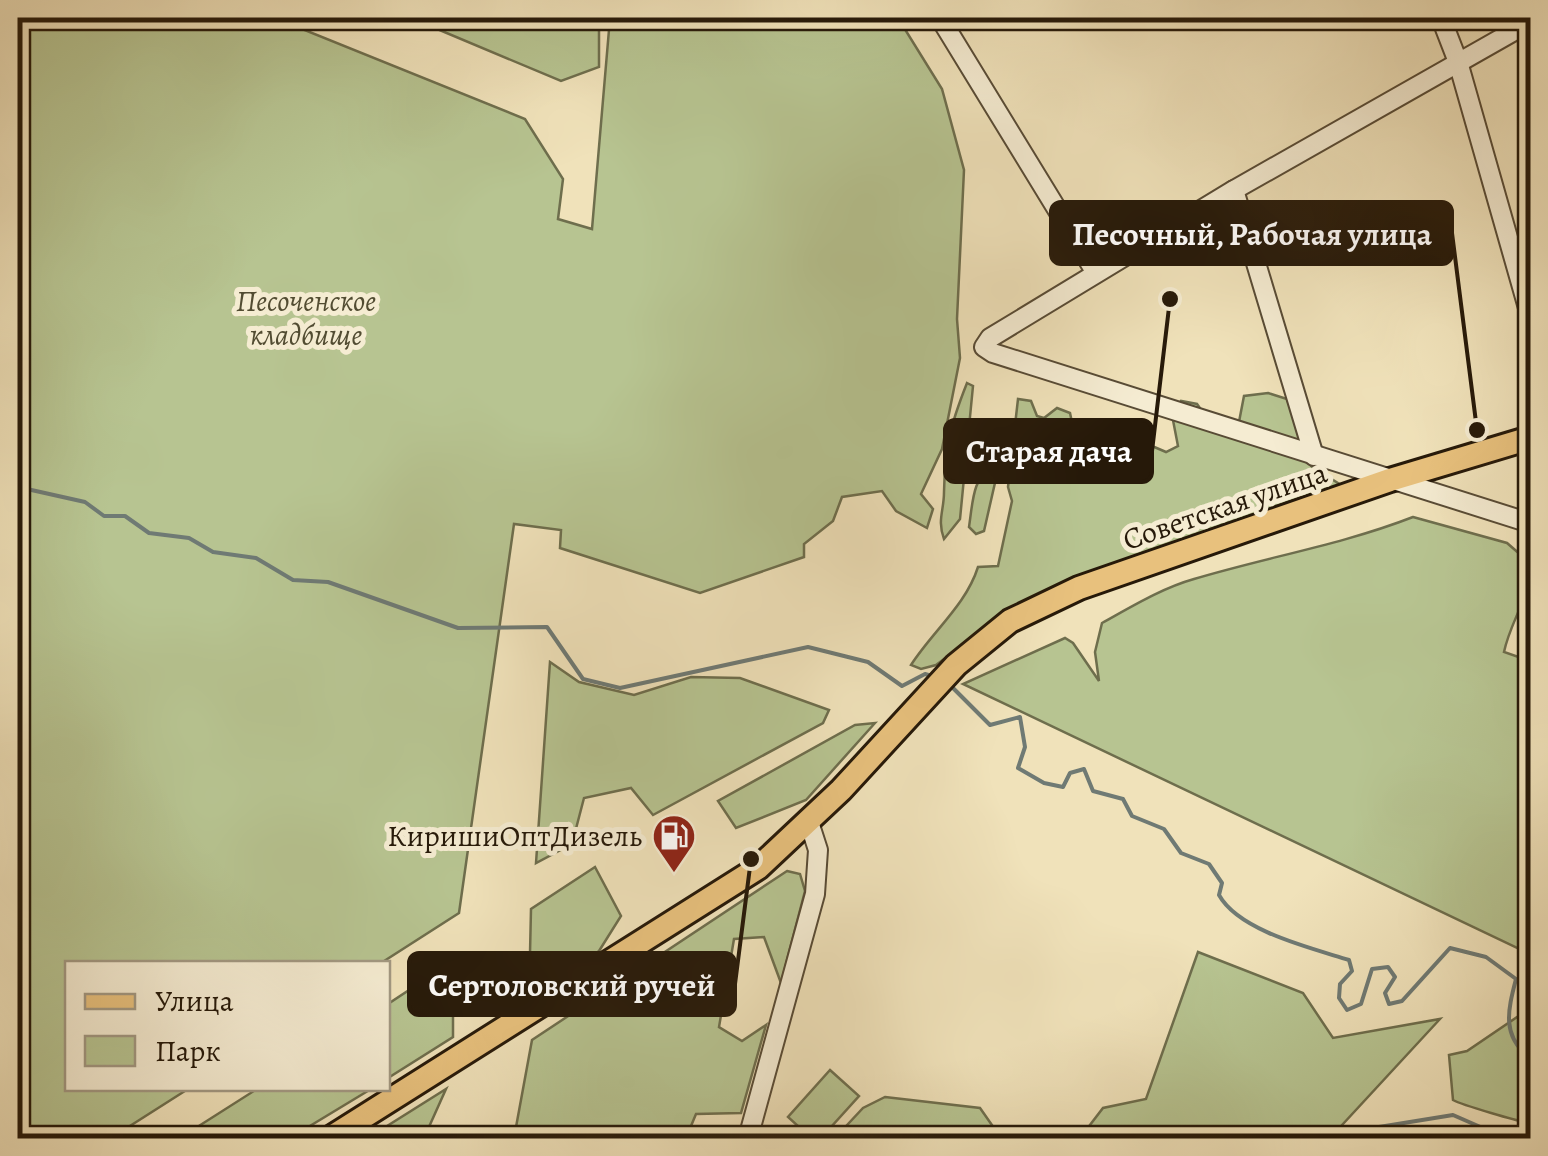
<svg xmlns="http://www.w3.org/2000/svg" width="1548" height="1156" font-family="Alegreya,serif">
<style>
.green{fill:#b7c491;stroke:#6e6e4d;stroke-width:2.5}
.lines{fill:none;stroke-linecap:round;stroke-linejoin:round}
.stream{stroke:#6f7a74;stroke-width:4}
.minor-casing{stroke:#584b35;stroke-width:22}
.major-casing{stroke:#261909;stroke-width:28}
.minor{stroke:#f5ecd2;stroke-width:18}
.major{stroke:#e8c17d;stroke-width:22}
.labels{text-anchor:middle;stroke-width:10;stroke-linejoin:round;paint-order:stroke}
.park-label{font-size:30px;font-style:italic;fill:#524c32;stroke:#f5ecd2}
.street-label{font-size:30px;fill:#261909;stroke:#f5ecd2}
.poi-label{font-size:30px;fill:#261909;stroke:#f5ecd2;text-anchor:end}
.leader{fill:none;stroke:#261909;stroke-width:4}
.callout-dot{fill:#261909;stroke:#f5ecd2;stroke-width:4}
.callout{fill:#261909;stroke:#261909;stroke-width:4}
.callout-label{font-size:32px;text-anchor:middle;font-weight:bold;fill:#fff}
</style>
<rect width="100%" height="100%" fill="#f0e2ba"/>
<filter id="stains"><feTurbulence type="fractalNoise" baseFrequency=".002" numOctaves="4"/><feColorMatrix values="0 0 0 0 .2 0 0 0 0 .09 0 0 0 0 .02 0 0 0 .5 -.17"/></filter>
<radialGradient id="worn" r=".72"><stop offset=".6" stop-color="#630" stop-opacity="0"/><stop offset="1" stop-color="#630" stop-opacity=".3"/></radialGradient>
<g class="green">
<polygon points="18,18 275,18 525,119 563,179 558,219 592,229 610,18 898,18 942,89 964,170 957,319 960,358 942,449 921,494 933,509 927,528 896,511 882,491 842,497 833,521 804,544 804,557 700,593 560,548 561,530 514,524 459,913 381,963 68,964 68,1088 188,1089 111,1138 18,1138"/>
<polygon points="411,18 599,18 599,67 561,81"/>
<path d="M967 383 973 386 960 519 944 539C937 520 944 511 944 492 945 446 950 426 967 383Z"/>
<path d="M1268 393 1287 399 1311 466 1341 485 995 621 936 665 921 669 911 665C933 631 966 605 978 567L998 566 1012 501 1008 487 1018 399 1031 401 1037 416 1044 418 1057 408 1070 413 1078 451 1093 455 1124 434 1166 452 1178 446 1172 415 1181 401 1197 404 1214 428 1238 427 1244 396Z"/>
<path d="M994 463 997 474 984 531 976 534 969 527C973 501 972 479 994 463Z"/>
<path d="M1413 517 1507 543 1530 563C1531 597 1511 619 1504 652L1530 661V954L963 684 1065 638 1073 643 1099 681 1095 652 1102 623C1131 607 1162 588 1194 579 1267 557 1341 545 1413 517Z"/>
<polygon points="550,662 579,682 634,695 691,677 740,678 829,710 823,723 653,815 631,788 584,798 572,844 536,863"/>
<polygon points="875,723 806,800 736,828 718,801 855,725"/>
<polygon points="595,867 621,916 599,951 529,998 531,909"/>
<polygon points="787,871 800,874 805,891 781,983 764,937 734,939 719,1027 742,1041 766,1025 741,1113 696,1114 686,1138 514,1138 532,1040"/>
<polygon points="1198,952 1303,993 1333,1038 1440,1019 1330,1138 1080,1138 1103,1108 1146,1099"/>
<polygon points="453,961 453,1037 388,1078 388,1004"/>
<path d="M1523 1013 1530 1017V1123C1520 1122 1462 1105 1453 1100L1449 1055 1467 1051Z"/>
<polygon points="830,1070 859,1096 821,1138 811,1138 788,1117"/>
<polygon points="257,1089 257,1088 371,1089 290,1138 180,1138"/>
<polygon points="446,1089 424,1138 368,1138"/>
<polygon points="885,1097 980,1108 1001,1138 835,1138 863,1108"/>
</g>
<g class="lines">
<g class="stream">
<polyline points="18,487 85,502 104,516 125,516 149,533 189,538 213,552 256,558 293,580 328,582 458,628 547,627 583,679 620,688 808,647 868,662 902,686 925,674 932,676"/>
<path d="M949 684 990 725 1020 717 1025 747 1018 768 1044 783 1063 787 1070 773 1084 769 1093 791 1123 799 1132 816 1164 829 1181 853 1209 864 1222 883 1219 895C1239 931 1311 948 1349 960L1352 971 1340 984 1339 998 1347 1010 1361 1004 1372 969 1388 967 1395 977 1385 993 1389 1004 1402 1001 1450 948 1486 957 1516 979C1508 1010 1501 1036 1530 1058"/>
<polyline points="1368,1138 1379,1127 1453,1115 1501,1136"/>
<polyline points="1500,1138 1530,1125"/>
</g>
<g class="minor-casing">
<g id="minor">
<polyline points="940,18 1096,273"/>
<polyline points="1441,18 1458,62 1530,315"/>
<polyline points="1021,19 1024,18"/>
<polyline points="1530,22 1234,190 990,338 984,347 993,353 1530,523"/>
<polyline points="1234,190 1314,456"/>
<polyline points="748,1138 815,894 818,850 809,822"/>
</g>
</g>
<g class="major-casing">
<polyline id="major" points="330,1138 758,868 841,790 956,665 1010,621 1079,588 1390,480 1530,438"/>
</g>
<use href="#minor" class="minor"/>
<use href="#major" class="major"/>
</g>
<defs>
<g id="fuel-pin" transform="scale(2.25)"><path d="M0 17L-7.5 6A9.5 9.5 0 1 1 7.5 6Z" fill="#8f2418" stroke="#f5ecd2"/><path d="M-5.5-6h7V0h2V4h1.3V-2.5L3-4.5l.8-.8L6-3V5H2.5V1h-1V6h-7ZM-4.2-4.7v3.2H.2V-4.7Z" fill="#fff"/></g>
</defs>
<g fill-rule="evenodd">
<use href="#fuel-pin" x="674" y="836"/>
</g>
<g class="labels">
<g class="park-label">
<text x="306" y="311">Песоченское<tspan x="306" dy="34">кладбище</tspan></text>
</g>
<g class="street-label">
<text transform="translate(1225 506) rotate(-19)" y="10">Советская улица</text>
</g>
<g class="poi-label">
<text x="642" y="846">КиришиОптДизель</text>
</g>
</g>
<path class="leader" d="M1477 430L1452 233M1170 299L1152 451M751 859L735 984"/>
<g class="callout-dot">
<circle cx="1477" cy="430" r="10"/>
<circle cx="1170" cy="299" r="10"/>
<circle cx="751" cy="859" r="10"/>
</g>
<g class="callout">
<rect x="1051" y="202" width="401" height="62" rx="10"/>
<rect x="945" y="420" width="207" height="62" rx="10"/>
<rect x="409" y="953" width="326" height="62" rx="10"/>
</g>
<g class="callout-label">
<text x="1252" y="245">Песочный, Рабочая улица</text>
<text x="1049" y="462">Старая дача</text>
<text x="572" y="996">Сертоловский ручей</text>
</g>
<rect width="1548" height="1156" fill="none" stroke="#f0e2ba" stroke-width="60"/>
<rect x="20" y="20" width="1508" height="1116" fill="none" stroke="#261909" stroke-width="5"/>
<rect x="30" y="30" width="1488" height="1096" fill="none" stroke="#261909" stroke-width="2.5"/>
<rect x="65" y="961" width="325" height="130" fill="#f5ecd2" stroke="#a29882" stroke-width="2.5"/>
<rect x="85" y="994" width="50" height="15" fill="#e8c17d" stroke="#a29882" stroke-width="2.5"/>
<text x="155" y="1011" font-size="30" fill="#261909">Улица</text>
<rect x="85" y="1036" width="50" height="30" fill="#b7c491" stroke="#a29882" stroke-width="2.5"/>
<text x="155" y="1061" font-size="30" fill="#261909">Парк</text>
<rect width="100%" height="100%" filter="url(#stains)"/>
<rect width="100%" height="100%" fill="url(#worn)"/>
</svg>
